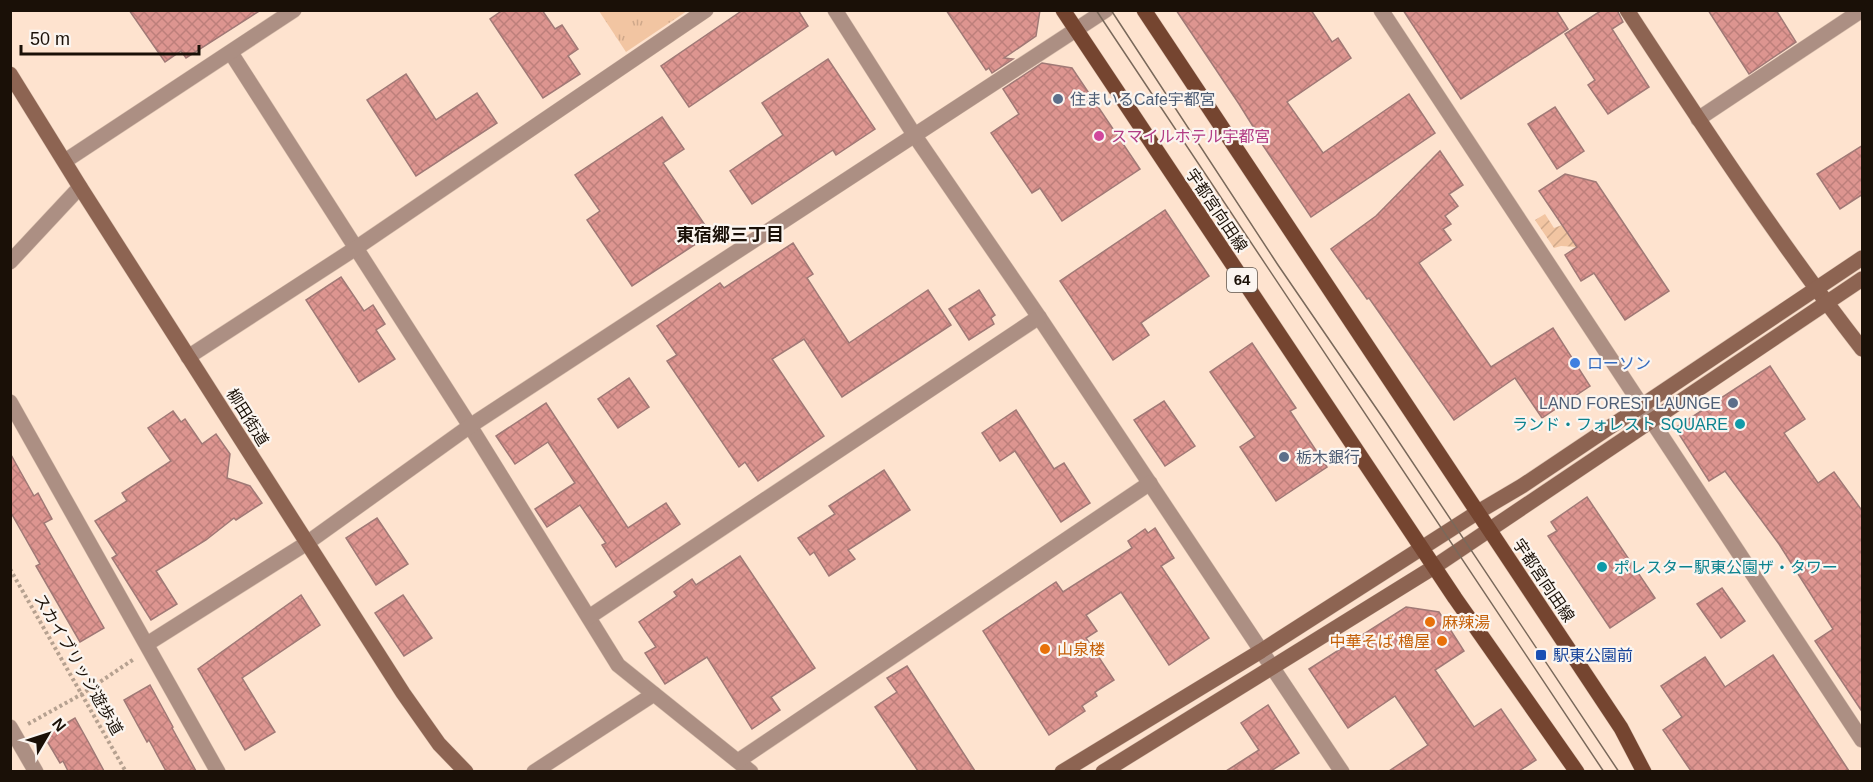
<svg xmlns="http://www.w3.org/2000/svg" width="1873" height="782" font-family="Arial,'Noto Sans JP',sans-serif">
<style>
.grass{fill:url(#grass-tufts)}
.garden{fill:url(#garden-furrows)}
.building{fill:url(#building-cross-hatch);stroke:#a07976;stroke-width:1.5}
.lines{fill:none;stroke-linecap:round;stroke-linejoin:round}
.street-casing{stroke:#dac1af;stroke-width:16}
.secondary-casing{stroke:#dac1af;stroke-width:16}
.primary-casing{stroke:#dac1af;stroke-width:16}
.path{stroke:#b6a190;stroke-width:4;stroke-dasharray:3 3;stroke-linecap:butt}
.street{stroke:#ac8f83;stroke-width:15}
.secondary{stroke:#8d6452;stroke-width:15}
.primary{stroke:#754530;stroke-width:15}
.tram{stroke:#7a695b;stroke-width:1.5}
.service-dot{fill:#5c6f8a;stroke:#fbf5f0;stroke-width:2}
.hotel-dot{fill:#d1479c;stroke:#fbf5f0;stroke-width:2}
.shop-dot{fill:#3f7fe0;stroke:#fbf5f0;stroke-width:2}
.culture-dot{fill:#0f9aa8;stroke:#fbf5f0;stroke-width:2}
.food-dot{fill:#e8710a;stroke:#fbf5f0;stroke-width:2}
.transit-dot{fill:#1a4fb4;stroke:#fbf5f0;stroke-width:2}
.labels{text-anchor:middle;stroke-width:4.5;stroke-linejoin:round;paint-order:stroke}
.shield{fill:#fbf5f0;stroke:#5e554d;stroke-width:1.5}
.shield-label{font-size:15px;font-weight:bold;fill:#1a1007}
.service-label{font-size:16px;fill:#4e5e75;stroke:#fbf5f0;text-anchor:start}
.hotel-label{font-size:16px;fill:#b23c85;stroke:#fbf5f0;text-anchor:start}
.street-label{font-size:16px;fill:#1a1007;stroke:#fbf5f0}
.shop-label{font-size:16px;fill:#366cbe;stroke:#fbf5f0;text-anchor:start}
.culture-label{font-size:16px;fill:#0d838f;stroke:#fbf5f0;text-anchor:end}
.food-label{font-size:16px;fill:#c56008;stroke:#fbf5f0;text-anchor:start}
.transit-label{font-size:16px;fill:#164399;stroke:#fbf5f0;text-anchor:start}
.neighbourhood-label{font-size:18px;font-weight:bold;fill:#1a1007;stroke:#fbf5f0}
</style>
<defs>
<pattern id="grass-tufts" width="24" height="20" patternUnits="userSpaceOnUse" patternTransform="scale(1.5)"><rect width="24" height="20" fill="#f2c5a2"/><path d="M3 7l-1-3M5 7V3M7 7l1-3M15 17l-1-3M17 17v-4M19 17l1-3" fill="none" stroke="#cfa88a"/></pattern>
<pattern id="garden-furrows" width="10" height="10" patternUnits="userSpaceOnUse" patternTransform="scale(1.5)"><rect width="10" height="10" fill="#f2c5a2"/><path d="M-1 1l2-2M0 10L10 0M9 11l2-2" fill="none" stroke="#cfa88a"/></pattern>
<pattern id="building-cross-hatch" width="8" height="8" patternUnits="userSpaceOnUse" patternTransform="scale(1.5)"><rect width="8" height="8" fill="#dd9590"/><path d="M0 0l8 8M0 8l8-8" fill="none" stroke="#bd7f7b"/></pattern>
</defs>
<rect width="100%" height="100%" fill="#fee3cf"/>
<polygon class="grass" points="599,11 687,11 626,52"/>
<polygon class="garden" points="1545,214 1554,228 1562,225 1577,247 1561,246 1554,248 1535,220"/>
<g class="building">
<polygon points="129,10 261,10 186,58 181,51 165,62"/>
<polygon points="503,10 542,10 555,29 562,25 578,49 568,56 580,74 543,98 490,19"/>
<polygon points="743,10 798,10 808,26 689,107 661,66"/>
<polygon points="946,10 1040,10 1036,36 1004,58 1013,59 992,73 989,68 986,70"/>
<polygon points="1176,10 1311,10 1332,42 1338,38 1351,58 1287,102 1323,153 1409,94 1435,133 1311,217 1252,129 1254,128 1239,104"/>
<polygon points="1403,10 1556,10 1568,29 1461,99"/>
<polygon points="1602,10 1617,10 1623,22 1612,29 1649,87 1608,114 1588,85 1595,80 1565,34"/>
<polygon points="1708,10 1776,10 1796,42 1749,74"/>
<polygon points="828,59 875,129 836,155 833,150 752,204 730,171 783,135 762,103"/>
<polygon points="1042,63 1072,68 1140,169 1062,221 1040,188 1032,193 991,133 1019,114 1003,89"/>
<polygon points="406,74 436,120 477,93 497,123 416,176 367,100"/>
<polygon points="1555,107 1584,151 1557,169 1528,124"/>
<polygon points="662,117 684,149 663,163 711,234 632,286 587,220 600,211 575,175"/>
<polygon points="1863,145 1863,194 1840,209 1817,174"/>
<polygon points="1440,151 1463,185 1449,194 1458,206 1445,216 1451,224 1443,229 1451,240 1419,263 1491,367 1553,328 1590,386 1542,418 1515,378 1454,420 1369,298 1367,299 1331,249 1376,216"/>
<polygon points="1565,174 1596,182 1669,291 1625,320 1594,273 1581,281 1565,255 1577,247 1539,191"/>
<polygon points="1165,210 1209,276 1141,323 1149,335 1113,360 1060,281"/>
<polygon points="793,243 813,274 807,278 849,343 928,290 951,325 842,397 804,339 772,359 824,436 758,481 745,462 739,467 667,361 677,355 657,326 720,283 724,288"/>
<polygon points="341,277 364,311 373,305 385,324 376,330 395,359 359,382 306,300"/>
<polygon points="979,290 995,315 991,318 994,324 969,340 949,309"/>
<polygon points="1252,343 1296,408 1290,411 1327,467 1276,501 1240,447 1255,437 1210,372"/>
<polygon points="1770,366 1805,419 1784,433 1818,483 1834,472 1863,512 1863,713 1815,641 1833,629 1779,544 1725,471 1709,481 1675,428"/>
<polygon points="629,378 649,407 618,428 598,399"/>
<polygon points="1164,401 1195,446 1165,466 1134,420"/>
<polygon points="546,403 628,528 666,503 680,524 616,567 602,545 606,543 580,505 547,527 535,509 575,483 548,442 515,464 496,436"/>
<polygon points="1016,410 1054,469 1064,463 1090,503 1061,522 1015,451 1000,461 982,433"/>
<polygon points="173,411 181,422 185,419 202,444 216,434 230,454 227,478 250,486 262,503 236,520 234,518 206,540 156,571 177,604 151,620 112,558 117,555 95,521 127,501 122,493 171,461 148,428"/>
<polygon points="10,453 34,496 38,493 52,519 44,523 104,628 80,642 36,566 40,564 10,511"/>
<polygon points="884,470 910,510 848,550 855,559 829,576 814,552 810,555 798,538 835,514 829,506"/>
<polygon points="1587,497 1655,598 1610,628 1548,536 1557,531 1551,522"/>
<polygon points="377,518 408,564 376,585 346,538"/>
<polygon points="1155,528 1174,558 1161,566 1209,638 1169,665 1121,592 1086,615 1097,631 1086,638 1114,680 1095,692 1097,696 1082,706 1085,711 1049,735 983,631 1056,582 1063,592 1132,548 1128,541 1145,529 1148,533"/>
<polygon points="740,556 815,668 771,697 780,710 752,729 707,657 665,684 645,653 656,647 639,622 677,596 674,592 692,579 696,585"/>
<polygon points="1722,588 1745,621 1721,638 1697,604"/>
<polygon points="301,595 320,625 242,678 275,732 245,750 198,669"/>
<polygon points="403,595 432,638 404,656 375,613"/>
<polygon points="1406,607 1439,612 1464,651 1435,670 1474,727 1501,709 1536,760 1519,771 1389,771 1428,745 1395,696 1348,728 1309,669"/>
<polygon points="1773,655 1849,771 1691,771 1663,730 1682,717 1661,686 1705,657 1725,687"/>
<polygon points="907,666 975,771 918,771 875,707 897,692 887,678"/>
<polygon points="150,685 173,727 172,728 196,771 166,771 149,740 147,742 124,700"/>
<polygon points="1268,705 1299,753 1271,771 1226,771 1259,750 1241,723"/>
<polygon points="75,718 90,745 104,771 68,771 63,761 60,763 44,736"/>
</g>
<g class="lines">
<g class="street-casing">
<g id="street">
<polyline points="835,10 915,136 1039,317 1342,772"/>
<polyline points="1381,10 1862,740"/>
<polyline points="231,53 470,426 618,665 751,772"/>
<polyline points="1698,119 1862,10"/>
<polyline points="65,161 294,10"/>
<polyline points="10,262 80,187"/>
<polyline points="188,357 356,248 706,10"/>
<polyline points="10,402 218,772"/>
<polyline points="589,617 1039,317"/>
<polyline points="147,644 307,543 470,426 1106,10"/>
<polyline points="10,727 36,772"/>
<polyline points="738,761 1150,483"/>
<polyline points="534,772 654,694"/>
</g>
</g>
<g class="secondary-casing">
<g id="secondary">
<path d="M1627 10C1702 125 1778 241 1862 349"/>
<polyline points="10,74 80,187 403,693 439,744 466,772"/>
<polyline points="1062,772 1261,651 1478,512 1522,486 1862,258"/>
<polyline points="1103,772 1434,567 1862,279"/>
</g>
</g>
<g class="primary-casing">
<g id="primary">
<polyline points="1063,10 1455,598 1577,772"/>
<polyline points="1144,10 1621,728 1644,772"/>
</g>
</g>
<g class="path">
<polyline points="10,569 126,772"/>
<polyline points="28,724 82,694 134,659"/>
</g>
<use href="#street" class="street"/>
<use href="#secondary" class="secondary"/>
<use href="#primary" class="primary"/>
<g class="tram">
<polyline points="1096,10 1604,772"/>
<polyline points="1111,10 1278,265 1385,421 1619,772"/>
</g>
</g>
<g class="service-dot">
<circle cx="1058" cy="99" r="6"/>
<circle cx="1733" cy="403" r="6"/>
<circle cx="1284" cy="457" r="6"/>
</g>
<circle class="hotel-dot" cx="1099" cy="136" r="6"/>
<circle class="shop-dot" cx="1575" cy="363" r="6"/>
<g class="culture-dot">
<circle cx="1740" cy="424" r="6"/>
<circle cx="1602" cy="567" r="6"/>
</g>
<g class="food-dot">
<circle cx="1430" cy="622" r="6"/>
<circle cx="1442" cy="641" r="6"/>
<circle cx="1045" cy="649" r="6"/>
</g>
<rect class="transit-dot" x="1535" y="649" width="12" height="12" rx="3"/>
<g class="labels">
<rect class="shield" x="1227" y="268" width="30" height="24" rx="4.5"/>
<g class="shield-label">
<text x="1242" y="285">64</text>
</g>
<g class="service-label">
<text x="1070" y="105">住まいるCafe宇都宮</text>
<text x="1721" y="409" text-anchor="end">LAND FOREST LAUNGE</text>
<text x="1296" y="463">栃木銀行</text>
</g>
<g class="hotel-label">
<text x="1111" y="142">スマイルホテル宇都宮</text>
</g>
<g class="street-label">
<text transform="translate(1217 210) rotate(56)" y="6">宇都宮向田線</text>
<text transform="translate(248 417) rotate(58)" y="6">柳田街道</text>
<text transform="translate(1544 580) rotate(56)" y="6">宇都宮向田線</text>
<text transform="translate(79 664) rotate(60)" y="6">スカイブリッジ遊歩道</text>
</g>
<g class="shop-label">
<text x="1587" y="369">ローソン</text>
</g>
<g class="culture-label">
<text x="1728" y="430">ランド・フォレスト SQUARE</text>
<text x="1614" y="573" text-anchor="start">ポレスター駅東公園ザ・タワー</text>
</g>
<g class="food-label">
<text x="1442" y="628">麻辣湯</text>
<text x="1430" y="647" text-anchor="end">中華そば 櫓屋</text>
<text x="1057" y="655">山泉楼</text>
</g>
<g class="transit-label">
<text x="1553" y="661">駅東公園前</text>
</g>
<g class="neighbourhood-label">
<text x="730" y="241">東宿郷三丁目</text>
</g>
</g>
<rect width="1873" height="782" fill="none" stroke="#1a1007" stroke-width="24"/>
<g transform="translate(48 734) rotate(51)" stroke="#fbf5f0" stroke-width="4.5" paint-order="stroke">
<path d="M0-4.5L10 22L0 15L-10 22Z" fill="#1a1007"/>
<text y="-9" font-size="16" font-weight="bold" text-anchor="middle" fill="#1a1007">N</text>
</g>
<path d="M21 45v9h178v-9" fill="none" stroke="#1a1007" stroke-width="3"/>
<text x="30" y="45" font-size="18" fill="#1a1007" stroke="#fbf5f0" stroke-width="4.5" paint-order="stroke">50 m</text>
</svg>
